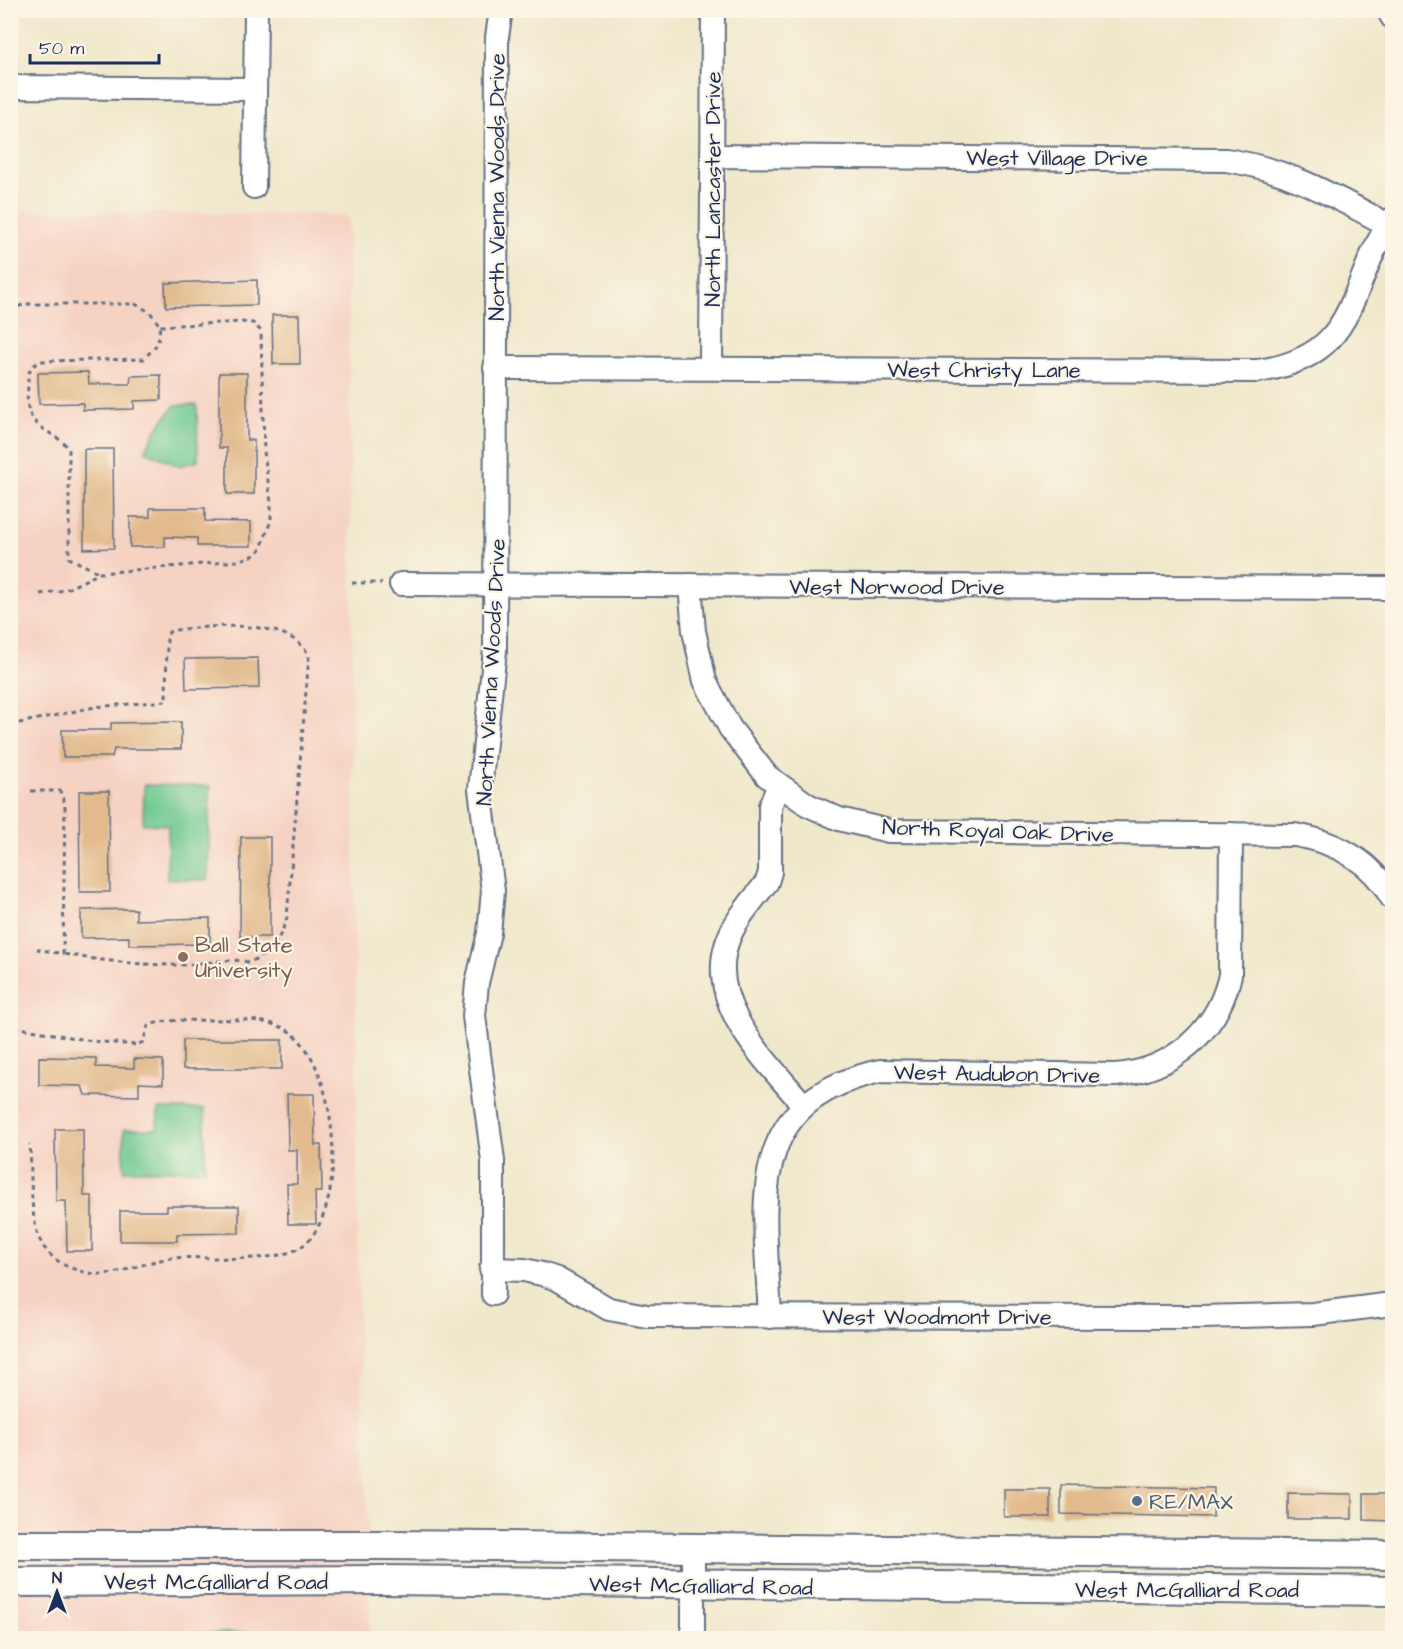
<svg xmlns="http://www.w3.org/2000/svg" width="1403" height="1649" font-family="'Architects Daughter',sans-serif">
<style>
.built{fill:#f5d2c2}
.green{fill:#70c990;stroke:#467c77;stroke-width:1.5}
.building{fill:#e2ba8d}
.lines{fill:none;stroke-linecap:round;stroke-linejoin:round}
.minor-casing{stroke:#667084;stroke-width:26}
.major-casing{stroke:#667084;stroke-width:32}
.path{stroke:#667084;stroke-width:3;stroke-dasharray:4.5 4.5;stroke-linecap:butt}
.minor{stroke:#fff;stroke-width:22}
.major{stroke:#fff;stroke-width:28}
.education-dot{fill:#8d6e63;stroke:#fcf5e5;stroke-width:2}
.service-dot{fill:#5c6f8a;stroke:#fcf5e5;stroke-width:2}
.labels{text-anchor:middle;stroke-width:4.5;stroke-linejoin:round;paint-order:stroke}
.street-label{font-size:22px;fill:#1b2f5e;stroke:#fcf5e5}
.education-label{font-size:22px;fill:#785e54;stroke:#fcf5e5;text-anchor:start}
.service-label{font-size:22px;fill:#4e5e75;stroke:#fcf5e5;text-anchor:start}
</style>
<rect width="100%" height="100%" fill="#fcf5e5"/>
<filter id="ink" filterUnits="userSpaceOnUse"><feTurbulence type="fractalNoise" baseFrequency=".0167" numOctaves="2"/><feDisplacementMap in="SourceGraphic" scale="12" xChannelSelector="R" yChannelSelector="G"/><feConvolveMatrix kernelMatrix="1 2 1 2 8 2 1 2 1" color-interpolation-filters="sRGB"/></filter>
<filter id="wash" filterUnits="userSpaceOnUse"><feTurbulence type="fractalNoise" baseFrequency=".008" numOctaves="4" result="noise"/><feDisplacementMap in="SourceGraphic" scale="24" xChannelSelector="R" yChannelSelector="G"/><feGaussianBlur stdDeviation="1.35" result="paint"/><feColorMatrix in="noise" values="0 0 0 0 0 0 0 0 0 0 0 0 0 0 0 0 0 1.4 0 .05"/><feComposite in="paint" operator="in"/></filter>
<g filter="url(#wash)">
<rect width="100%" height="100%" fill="#f0e8cb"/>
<polygon class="built" points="11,211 348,215 359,1331 367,1479 370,1638 11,1638"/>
<g class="green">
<polygon points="175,405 197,405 198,461 179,466 145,451 158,427"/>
<polygon points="144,785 210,786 208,880 167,879 168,825 143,824"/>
<polygon points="158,1109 205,1109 205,1170 124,1170 124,1129 157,1129"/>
<polygon points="278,1632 279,1638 159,1638 159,1634"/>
</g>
<g id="blocks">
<g class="building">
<polygon points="257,280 257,305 166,307 165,283"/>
<polygon points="272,315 299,315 300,364 273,364"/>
<polygon points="88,372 89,384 130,384 131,376 161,375 161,400 134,401 134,409 83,410 83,403 39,404 38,373"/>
<polygon points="219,373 247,373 247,440 254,440 254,494 227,494 227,448 219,448"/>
<polygon points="84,449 113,449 114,548 84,549"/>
<polygon points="150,508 205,508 205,521 251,522 251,546 197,546 197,538 165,537 165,547 130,547 130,517 150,517"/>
<polygon points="258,658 259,688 186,689 185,659"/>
<polygon points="181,722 181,749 114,749 112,757 63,757 62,730 111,730 111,723"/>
<polygon points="79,791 109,791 110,892 80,892"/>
<polygon points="241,837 270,837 270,937 240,937"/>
<polygon points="136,909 136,920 210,918 210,944 129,945 129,937 81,938 81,910"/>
<rect x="183" y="1040" width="99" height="29"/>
<polygon points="39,1057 96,1058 96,1067 134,1068 134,1059 163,1060 163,1084 139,1083 139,1096 85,1095 82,1086 39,1085"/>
<polygon points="287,1094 314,1094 315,1145 321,1145 322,1192 315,1192 316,1224 288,1224 287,1184 297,1184 297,1150 288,1150"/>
<polygon points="55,1129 83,1129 84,1196 92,1196 92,1251 67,1251 66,1201 56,1201"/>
<polygon points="167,1206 239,1206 239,1233 177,1234 177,1241 120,1241 120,1211 167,1211"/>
<polygon points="1061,1485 1214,1488 1213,1517 1061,1514"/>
<rect x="1004" y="1489" width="46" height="28"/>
<polygon points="1288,1493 1352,1494 1352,1519 1288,1519"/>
<polygon points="1364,1494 1392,1494 1392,1521 1364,1520"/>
</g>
</g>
</g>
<g filter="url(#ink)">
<use href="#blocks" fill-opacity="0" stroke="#667084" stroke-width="1.5"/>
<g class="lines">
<g class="minor-casing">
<g id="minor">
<polyline points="1388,10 1392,17"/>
<polyline points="10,87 255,89"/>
<path d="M712 156 1226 160C1288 169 1334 196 1388 225"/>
<polyline points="254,187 256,10"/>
<path d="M495 368 1258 371C1362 356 1345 287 1392 219"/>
<polyline points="711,368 713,10"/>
<polyline points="401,584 1392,588"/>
<path d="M690 585 694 631 705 681 730 728 767 776 808 805 839 819 889 831 1295 835C1337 842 1371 861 1392 898"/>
<path d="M779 785 770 806V872L767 882C753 900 734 921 727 943 706 1006 768 1062 804 1106"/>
<polyline points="491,1269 524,1270 542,1274 557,1279 609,1309 647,1316 1201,1317 1313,1314 1392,1304"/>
<polyline points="493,1294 493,1161 474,1016 477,983 489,933 493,891 480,789 495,650 497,37 501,10"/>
<path d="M770 1317C765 1205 741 1102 880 1071L1115 1075C1172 1071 1218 1031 1230 975L1231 834"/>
<polyline points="693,1548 693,1638"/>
</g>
</g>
<g class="major-casing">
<g id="major">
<polyline points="10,1545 389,1545 1392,1555"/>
<polyline points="10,1582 385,1580 1392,1591"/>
</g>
</g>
<g class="path">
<path d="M10 310 25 304H135L150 312 160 326 158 343 144 359 41 361C30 366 28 372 28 383 28 392 26 403 29 411 35 431 58 433 69 449V558L100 573"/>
<polyline points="352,583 382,583"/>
<polyline points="10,594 11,483"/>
<polyline points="40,594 65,590 100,573 237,561 255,555 261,549 271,520 271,503 264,452 261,331 253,323 241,322 160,326"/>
<path d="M10 725 95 707 166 701 167 639 169 632 176 630C211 626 291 617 309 656L287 917C282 937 269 957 248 962 230 957 201 965 179 965 140 965 102 961 63 954"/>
<polyline points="31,791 60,791 65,803 63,954 37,949"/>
<path d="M15 1027 92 1041 137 1045 143 1042 148 1026C165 1018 189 1021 207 1020 234 1020 272 1016 294 1035 337 1072 349 1202 306 1243 280 1267 207 1255 173 1258 148 1260 122 1275 98 1274 79 1273 58 1265 46 1250 28 1229 32 1172 30 1144"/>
</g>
<use href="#minor" class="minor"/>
<use href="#major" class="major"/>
</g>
</g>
<circle class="education-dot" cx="183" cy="957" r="6"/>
<circle class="service-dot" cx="1137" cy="1501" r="6"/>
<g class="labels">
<g class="street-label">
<text x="1057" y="165">West Village Drive</text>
<text transform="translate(496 187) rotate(-90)" y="8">North Vienna Woods Drive</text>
<text transform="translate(712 189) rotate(-90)" y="8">North Lancaster Drive</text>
<text x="984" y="377">West Christy Lane</text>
<text x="897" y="594">West Norwood Drive</text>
<text transform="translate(490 672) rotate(-87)" y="8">North Vienna Woods Drive</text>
<text transform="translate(998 830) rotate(2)" y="8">North Royal Oak Drive</text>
<text transform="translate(997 1073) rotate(1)" y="8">West Audubon Drive</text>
<text x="937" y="1324">West Woodmont Drive</text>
<text x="216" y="1589">West McGalliard Road</text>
<text transform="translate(701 1585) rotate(1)" y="8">West McGalliard Road</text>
<text x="1187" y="1597">West McGalliard Road</text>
</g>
<g class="education-label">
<text x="195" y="952">Ball State<tspan x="195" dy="25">University</tspan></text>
</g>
<g class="service-label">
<text x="1149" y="1509">RE/MAX</text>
</g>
</g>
<rect width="1403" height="1649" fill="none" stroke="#fcf5e5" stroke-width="36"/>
<g transform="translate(57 1592)" stroke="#fcf5e5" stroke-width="4.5" paint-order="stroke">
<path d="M0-4.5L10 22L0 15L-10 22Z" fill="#1b2f5e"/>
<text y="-9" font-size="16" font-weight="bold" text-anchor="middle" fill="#1b2f5e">N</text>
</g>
<path d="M30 54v9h129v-9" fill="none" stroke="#1b2f5e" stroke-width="3"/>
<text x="39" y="54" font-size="18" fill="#1b2f5e" stroke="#fcf5e5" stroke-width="4.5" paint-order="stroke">50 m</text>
</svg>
